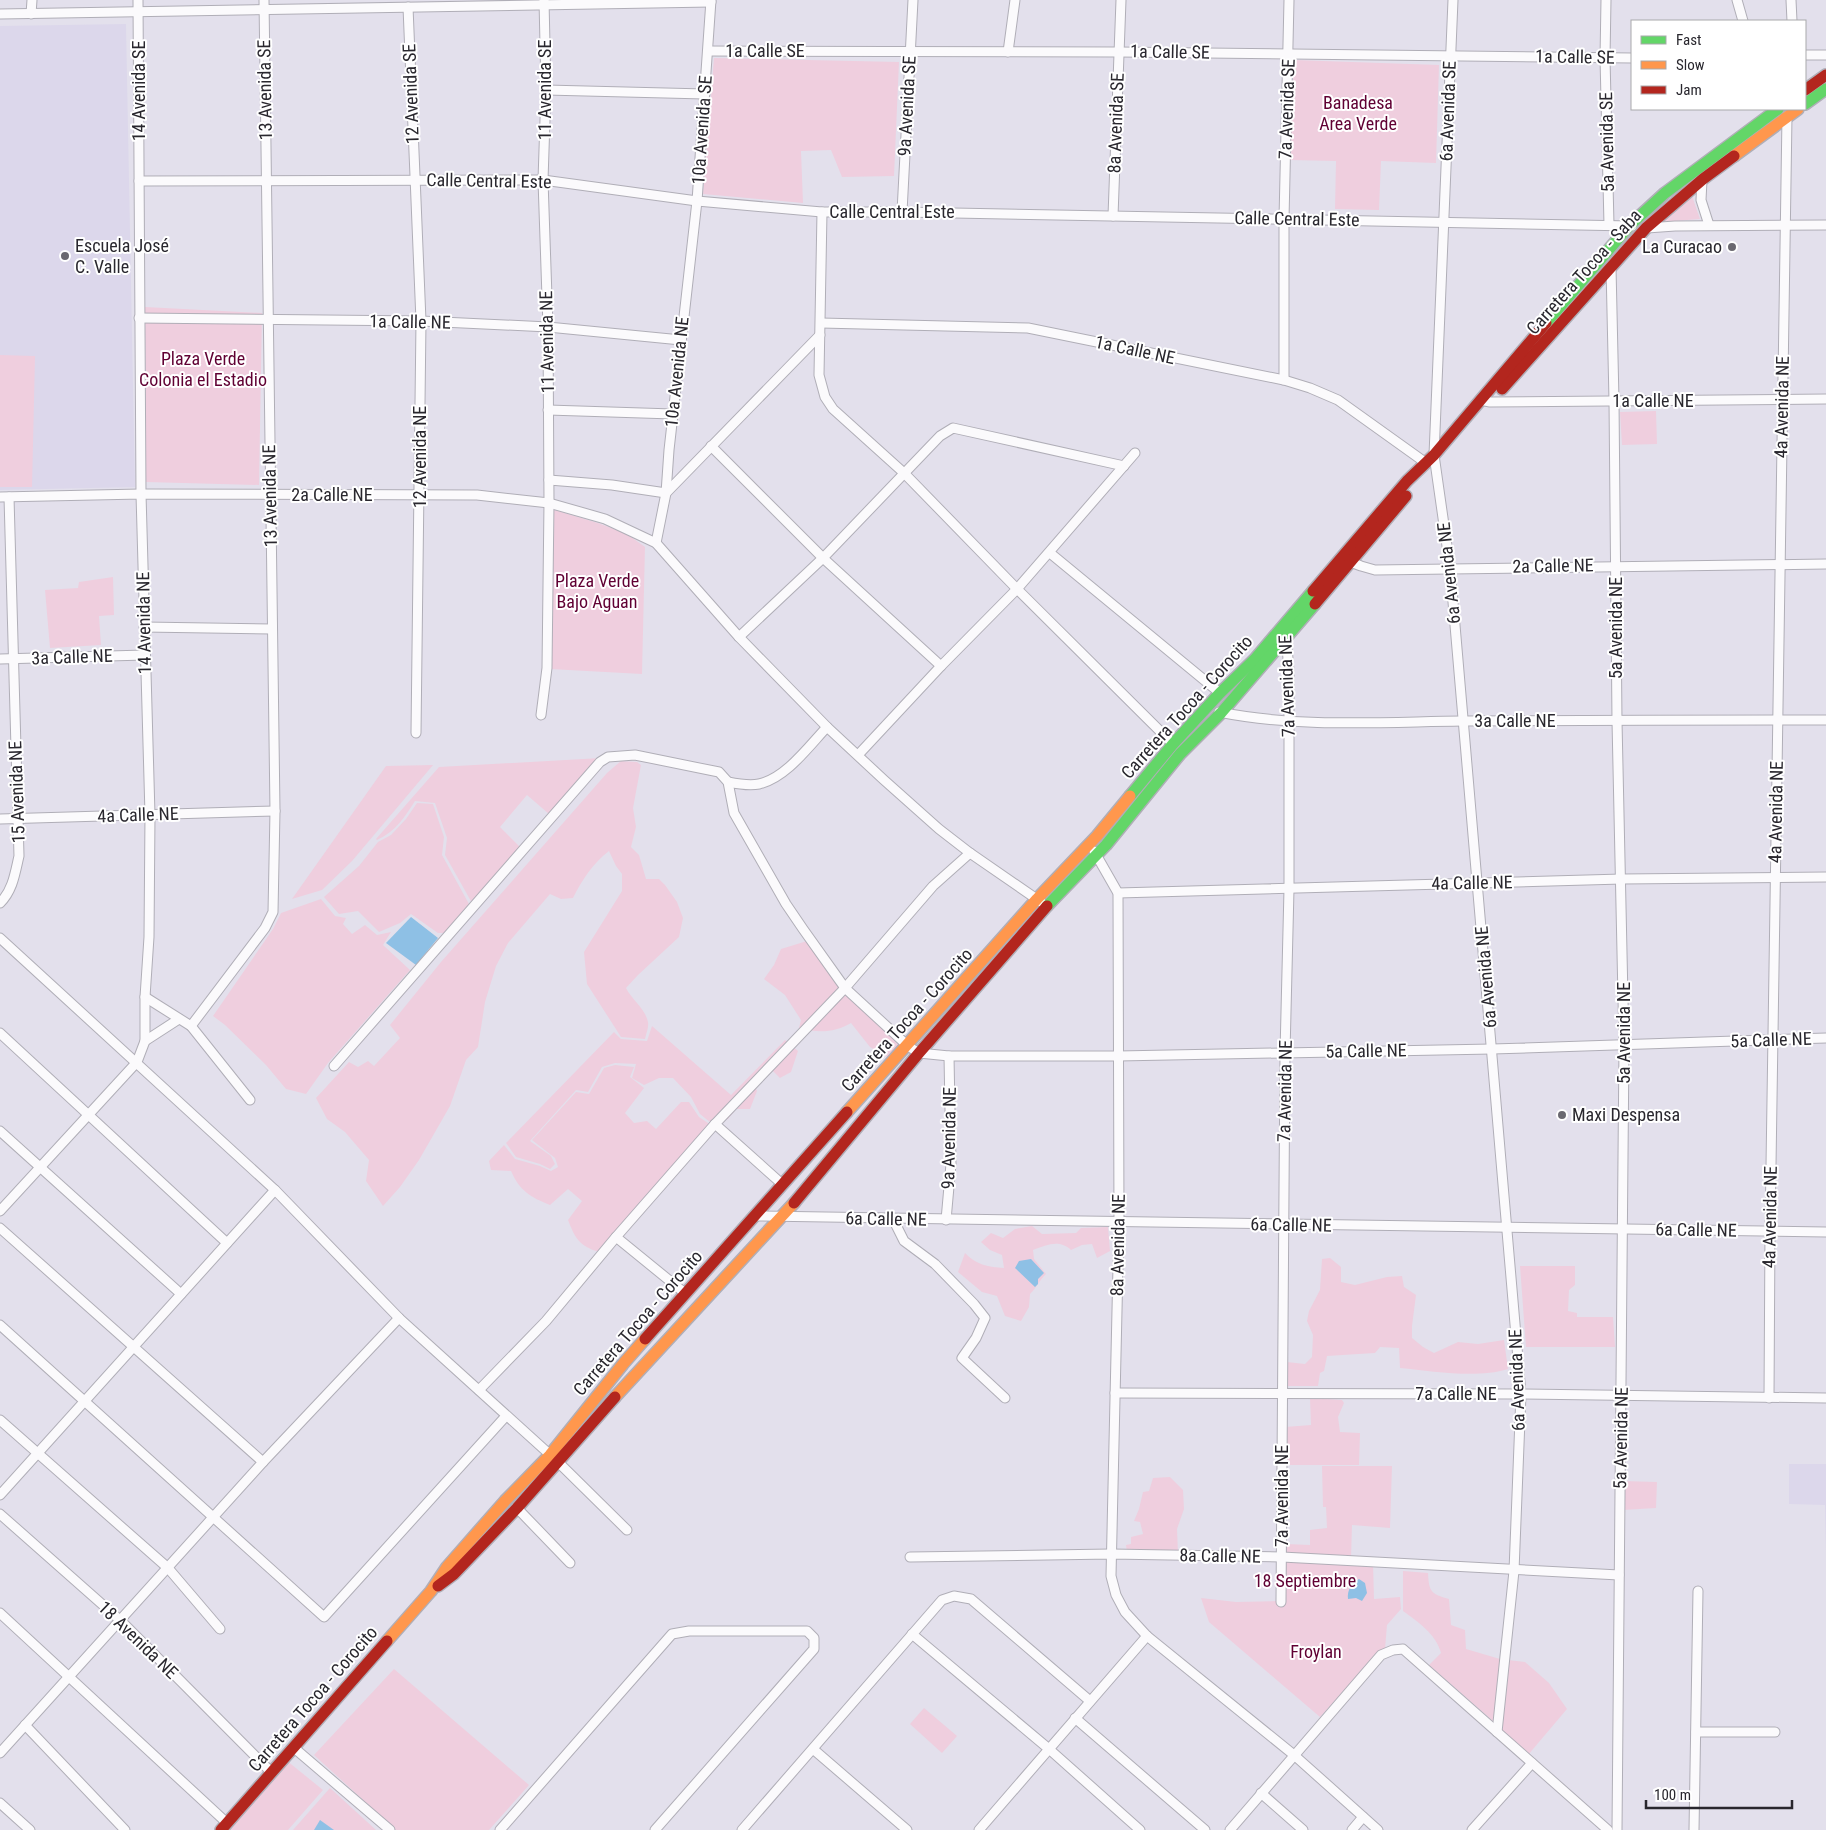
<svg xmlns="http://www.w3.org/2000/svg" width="1826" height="1830" font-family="'Roboto Condensed',sans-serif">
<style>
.built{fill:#dcd7eb}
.green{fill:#efcede}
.water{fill:#8ec0e5}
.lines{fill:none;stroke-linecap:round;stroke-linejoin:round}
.street-casing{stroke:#b0aeb7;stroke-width:11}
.fast-casing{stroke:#b0aeb7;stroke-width:14}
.slow-casing{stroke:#b0aeb7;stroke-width:14}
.jam-casing{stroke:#b0aeb7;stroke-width:14}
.street{stroke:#fbfafc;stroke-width:9}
.fast{stroke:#63d668;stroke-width:11}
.slow{stroke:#ff974d;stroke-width:11}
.jam{stroke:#b3261e;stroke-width:11}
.poi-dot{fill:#6a6870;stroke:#fff;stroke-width:2}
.labels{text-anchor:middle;stroke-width:4;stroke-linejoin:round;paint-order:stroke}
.street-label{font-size:18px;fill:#29272e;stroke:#fff}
.park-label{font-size:18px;fill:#600033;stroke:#fff}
.poi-label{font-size:18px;fill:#29272e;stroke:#fff;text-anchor:start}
</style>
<rect width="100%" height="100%" fill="#e3e0ec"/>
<g class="built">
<polygon points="126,24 135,487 0,490 0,26"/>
<polygon points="1789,1464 1826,1464 1826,1552 1825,1505 1789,1504"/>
</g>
<g class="green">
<polygon points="714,58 899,62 894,176 842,177 831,150 801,151 803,203 703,194"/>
<polygon points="1294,60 1439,65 1436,163 1381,161 1379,210 1335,209 1336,161 1290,160"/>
<polygon points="1692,196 1700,219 1662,222"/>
<polygon points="145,307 262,313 259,485 146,482"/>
<polygon points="0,355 35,356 32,487 0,487"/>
<polygon points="1656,411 1657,444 1622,445 1620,412"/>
<polygon points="548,508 598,523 627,534 645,547 642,674 550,669"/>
<polygon points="113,577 114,615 99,616 101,645 50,648 45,590 78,588 79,582"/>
<path d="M601 758 549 814 527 795 500 827 520 847 472 903 445 855 447 838 435 803 415 801C404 818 396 831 377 840L376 839 439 767Z"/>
<path d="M621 761 637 762 641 765 633 808 636 827 631 847 639 855 646 879H659L665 885 677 902 683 918 679 937 638 975 626 988C632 1000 645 1008 648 1022 649 1027 646 1034 645 1039L621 1037 587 984 584 952 622 891V874L616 866 609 851C593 863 582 880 573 898L561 899 550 894 508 943 496 966 485 1002 478 1047 466 1060 450 1106 419 1160 400 1187 383 1206 366 1181 369 1160 345 1132 327 1119 316 1098 349 1062 358 1067 368 1061 374 1066 400 1038 390 1025 441 962 607 773Z"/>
<polygon points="433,765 352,861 322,890 292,899 386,766"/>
<polygon points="417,803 433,804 444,837 442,855 469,904 445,933 438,933 411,914 400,923 379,932 358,911 339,914 324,897 359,866 378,842 391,835 406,819"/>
<polygon points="321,899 335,916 346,918 343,924 352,934 365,925 377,935 391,932 383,945 410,970 328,1063 306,1094 286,1089 266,1065 225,1025 213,1016 273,929 281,913"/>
<path d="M807 941 845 990 902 1048 889 1058 870 1047 851 1023C834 1033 818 1033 799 1028L801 1020 785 995 764 979 774 965 781 949Z"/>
<polygon points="652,1026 731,1095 785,1040 798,1051 791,1072 780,1078 770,1068 754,1084 757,1091 750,1109 736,1109 728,1119 711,1123 700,1114 691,1097 673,1078 659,1078 644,1085 632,1078 636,1064 615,1063 602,1067 588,1092 576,1090 530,1141 551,1156 555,1164 550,1169 540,1164 516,1157 506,1143 614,1032 621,1039 647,1041"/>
<path d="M615 1065 634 1067 630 1077 644 1088 625 1113 634 1123 647 1121 656 1129 681 1102H689L699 1117 711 1125 599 1252C579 1246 575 1238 568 1220L582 1201 568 1189 550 1205C530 1197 520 1191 511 1171L491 1170 489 1161 504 1145 515 1159 540 1166 551 1171 558 1167 555 1158 532 1140 576 1092 589 1094 604 1068Z"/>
<path d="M1032 1226 1042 1234 1076 1233 1081 1228 1108 1227 1110 1251 1097 1258 1092 1244 1082 1245 1071 1250C1059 1239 1047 1245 1033 1250L1034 1259 1046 1274C1039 1281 1037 1287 1030 1294L1029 1307 1021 1321 1005 1316 997 1296 982 1292 958 1272 965 1253C976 1265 989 1267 1004 1268L1002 1255 990 1250 981 1242 991 1233 1003 1238 1015 1229Z"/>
<path d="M1330 1258 1341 1267V1282L1355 1285 1387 1277 1402 1276 1404 1287 1416 1295 1412 1326V1338L1423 1347 1434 1353 1458 1342 1478 1344 1504 1340 1508 1369C1476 1379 1433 1371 1400 1368L1399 1348 1380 1347 1375 1353 1327 1356 1324 1371 1320 1373 1318 1386H1287V1362L1305 1364 1312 1357 1313 1335 1307 1321 1309 1311 1320 1290 1322 1259Z"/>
<polygon points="1520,1266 1575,1266 1575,1285 1569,1290 1568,1311 1577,1313 1577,1317 1613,1317 1615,1347 1526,1347"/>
<polygon points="1310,1398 1342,1400 1344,1403 1338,1417 1340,1432 1360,1433 1359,1465 1284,1465 1285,1427 1311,1425"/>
<polygon points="1322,1466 1392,1466 1390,1528 1352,1525 1351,1559 1284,1555 1285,1544 1310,1545 1310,1530 1327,1528 1326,1507 1323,1507"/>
<polygon points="1170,1477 1183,1490 1184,1509 1177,1529 1178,1554 1127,1553 1126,1545 1131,1544 1131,1537 1143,1534 1140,1522 1134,1521 1139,1509 1143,1492 1149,1491 1153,1478"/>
<polygon points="1623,1481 1657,1482 1656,1508 1623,1510"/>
<polygon points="1282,1557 1373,1562 1374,1599 1400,1597 1401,1609 1387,1625 1385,1649 1378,1653 1320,1717 1209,1622 1201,1598 1236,1602 1281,1601"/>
<path d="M1403 1571 1428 1573C1429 1592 1431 1594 1449 1599L1451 1625 1465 1630 1466 1649 1500 1659 1494 1722 1429 1665 1441 1653C1436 1634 1418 1622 1403 1611Z"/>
<polygon points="1508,1660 1525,1662 1549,1683 1567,1709 1528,1755 1501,1730"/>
<polygon points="394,1669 529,1785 489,1830 396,1830 314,1755"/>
<polygon points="924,1708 957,1736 942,1753 910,1724"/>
<polygon points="281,1756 323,1790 288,1830 216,1830"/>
<polygon points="330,1788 376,1830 293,1830"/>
</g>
<g class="water">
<polygon points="411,917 438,938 416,965 386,943"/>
<polygon points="1031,1259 1044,1273 1038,1279 1038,1284 1035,1287 1015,1268 1019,1261"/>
<path d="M1359 1579 1365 1583 1367 1593 1362 1601 1356 1598 1348 1599C1347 1591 1351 1583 1359 1579Z"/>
<polygon points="320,1820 334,1830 314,1830"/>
</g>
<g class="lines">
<g class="street-casing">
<g id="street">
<polyline points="1453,0 1434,455 1450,567 1521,1394 1514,1571 1497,1732"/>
<polyline points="1606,0 1605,58 1609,225"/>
<polyline points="1737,0 1743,21"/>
<polyline points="1791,0 1792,21"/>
<polyline points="408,7 421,321 416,733"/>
<polyline points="0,14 711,2"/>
<polyline points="31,14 32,0"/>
<polyline points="708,51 1119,52 1632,58"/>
<polyline points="1008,52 1015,0"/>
<polyline points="1805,55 1826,55"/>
<polyline points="546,90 705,94"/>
<polyline points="1702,180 1701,200 1709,225"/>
<polyline points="139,181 543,180 697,201 822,212 902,212 1632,226"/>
<polyline points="822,212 819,375 825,397 833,409 904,473 1017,589 1173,744"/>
<polyline points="902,212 913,0"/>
<polyline points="1113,216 1121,0"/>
<polyline points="1647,228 1675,226 1826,225"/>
<polyline points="1611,267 1614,401 1617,721 1624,1045 1617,1830"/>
<polyline points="139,318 421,321 548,327 681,340"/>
<polyline points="821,323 1028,328 1284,380 1310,388 1338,400 1426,463"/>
<polyline points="1284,380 1284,219 1289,0"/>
<polyline points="1480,400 1490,402 1826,399"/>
<polyline points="548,410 673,414"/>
<polyline points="711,446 823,558 941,666"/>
<polyline points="549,480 612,485 666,493 820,335"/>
<polyline points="0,497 141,494 477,495 549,503 605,519 656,543 739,637 827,727 884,780 939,829 970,853 1041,902"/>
<polyline points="656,543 666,493 669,450 697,201 711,0"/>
<polyline points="1050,553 1220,693"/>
<polyline points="1348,561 1361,566 1375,570 1826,564"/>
<polyline points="144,627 272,629"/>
<polyline points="739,637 823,558 940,436 953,428 1124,466"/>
<polyline points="0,659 145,655"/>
<path d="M1219 712C1299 728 1381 722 1462 721 1583 720 1705 720 1826 720"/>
<polyline points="541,715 547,668 549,503 548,327 543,180 546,90 544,0"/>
<polyline points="858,755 941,666 1017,589 1135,453"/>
<path d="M728 782C738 784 749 786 759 784 786 778 809 746 827 727"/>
<polyline points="0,819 275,811"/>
<polyline points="1094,851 1118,893 1119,1222 1111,1576 1116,1595 1125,1612 1147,1636 1294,1755 1378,1830"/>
<polyline points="1118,893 1622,879 1826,877"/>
<path d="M0 903C13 890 15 873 19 856L9 497"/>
<polyline points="0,938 275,1190 399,1318 557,1461 627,1530"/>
<polyline points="145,997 191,1026 250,1100"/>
<polyline points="191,1026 265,928 273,912 275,811 264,0"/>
<polyline points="0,1033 227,1243"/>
<polyline points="145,1041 179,1019"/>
<polyline points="334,1066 600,762 608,757 635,755 719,772 728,782 734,813 786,904 803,929 845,988 908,1046 919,1053 949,1056 1118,1056 1492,1049 1826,1038"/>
<polyline points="715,1124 782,1184"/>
<polyline points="0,1131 181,1294"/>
<polyline points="0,1211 137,1062 145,1041 145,997 149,937 150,815 141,494 138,0"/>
<polyline points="756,1216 1826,1232"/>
<polyline points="893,1219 904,1241 935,1264 974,1304 985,1318 976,1338 962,1358 1005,1398"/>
<polyline points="946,1220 951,1164 949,1056"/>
<polyline points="0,1228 263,1462"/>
<polyline points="616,1237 686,1294"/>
<polyline points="0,1325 324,1617 506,1416"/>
<polyline points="479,1390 546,1321 616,1237 715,1124 845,988 933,886 970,853"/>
<polyline points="1115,1393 1521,1394 1826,1398"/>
<polyline points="1769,1398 1770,1231 1787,116"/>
<polyline points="0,1420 168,1568 220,1629"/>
<polyline points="0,1495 275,1190"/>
<polyline points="517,1508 570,1563"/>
<polyline points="0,1514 121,1621 271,1772"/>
<polyline points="910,1557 1111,1554 1282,1557 1619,1575"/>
<polyline points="1281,1602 1285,1053 1289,889 1289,671 1286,635"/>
<polyline points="0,1613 227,1823"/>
<polyline points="912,1634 1049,1749 1140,1830"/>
<polyline points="1075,1718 1205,1830"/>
<polyline points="25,1725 125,1830"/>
<polyline points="1696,1732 1775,1732"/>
<polyline points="293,1747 390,1830"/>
<polyline points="813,1749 907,1830"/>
<polyline points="0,1753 263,1462 399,1318"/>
<polyline points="1261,1793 1303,1830"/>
<polyline points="0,1803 30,1830"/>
<polyline points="500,1830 672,1634 689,1631 807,1631 814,1638 814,1649 655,1830"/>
<polyline points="742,1830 942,1600 954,1596 971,1599 1090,1701"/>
<polyline points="979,1830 1147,1636"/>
<polyline points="1230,1830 1381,1655 1393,1650 1403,1649 1608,1830"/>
<polyline points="1352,1830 1363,1817"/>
<polyline points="1472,1830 1532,1763"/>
<polyline points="1694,1830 1698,1591"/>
</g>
</g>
<g class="fast-casing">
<g id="fast">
<polyline points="1805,104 1826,89"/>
<polyline points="1546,323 1629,226 1665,193 1778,109"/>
<polyline points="1130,796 1173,744 1220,693 1255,659 1313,591"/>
<polyline points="1047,906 1106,845 1180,754 1221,713 1315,604"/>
</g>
</g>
<g class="slow-casing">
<g id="slow">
<polyline points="1734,156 1798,109"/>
<polyline points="847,1112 1037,899 1097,836 1130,796"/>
<polyline points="615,1397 794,1203"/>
<polyline points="387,1641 431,1591 447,1567 505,1501 550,1455 623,1364 645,1339"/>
</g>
</g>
<g class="jam-casing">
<g id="jam">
<polyline points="1805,90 1826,75"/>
<polyline points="1502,389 1646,228 1703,179 1734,156"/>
<polyline points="1313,591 1407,481 1434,455 1546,323"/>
<polyline points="1315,604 1406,496"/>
<polyline points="794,1203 919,1053 1047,906"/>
<polyline points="645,1339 847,1112"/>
<polyline points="438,1586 454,1574 517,1508 615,1397"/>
<polyline points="221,1830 387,1641"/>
</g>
</g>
<use href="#street" class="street"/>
<use href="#fast" class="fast"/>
<use href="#slow" class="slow"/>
<use href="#jam" class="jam"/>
</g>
<g class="poi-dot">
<circle cx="1732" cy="247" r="5"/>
<circle cx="65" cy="256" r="5"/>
<circle cx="1562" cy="1115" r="5"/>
</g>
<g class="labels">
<g class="street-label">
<text x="765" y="57">1a Calle SE</text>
<text transform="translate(1170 52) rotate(1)" y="6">1a Calle SE</text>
<text transform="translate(1575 57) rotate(1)" y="6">1a Calle SE</text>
<text transform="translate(265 90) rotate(-91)" y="6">13 Avenida SE</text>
<text transform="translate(545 90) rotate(-90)" y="6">11 Avenida SE</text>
<text transform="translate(139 91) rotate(-90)" y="6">14 Avenida SE</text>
<text transform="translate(411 94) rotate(-92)" y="6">12 Avenida SE</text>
<text transform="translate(907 106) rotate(-87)" y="6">9a Avenida SE</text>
<text transform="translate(1287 109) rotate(-88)" y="6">7a Avenida SE</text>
<text transform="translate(1448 111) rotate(-88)" y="6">6a Avenida SE</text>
<text transform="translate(1116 123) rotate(-88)" y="6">8a Avenida SE</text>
<text transform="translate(702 130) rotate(-86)" y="6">10a Avenida SE</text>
<text transform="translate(1607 142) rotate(-91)" y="6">5a Avenida SE</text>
<text transform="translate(489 181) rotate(1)" y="6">Calle Central Este</text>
<text x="892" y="218">Calle Central Este</text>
<text transform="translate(1297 219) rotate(1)" y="6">Calle Central Este</text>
<text transform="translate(1584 272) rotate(-48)" y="6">Carretera Tocoa - Saba</text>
<text transform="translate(410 322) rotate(1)" y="6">1a Calle NE</text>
<text transform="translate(547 342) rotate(-91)" y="6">11 Avenida NE</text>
<text transform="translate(1135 350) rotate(12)" y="6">1a Calle NE</text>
<text transform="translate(677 372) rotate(-84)" y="6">10a Avenida NE</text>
<text x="1653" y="407">1a Calle NE</text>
<text transform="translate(1782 407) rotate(-89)" y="6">4a Avenida NE</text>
<text transform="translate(420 457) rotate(-90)" y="6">12 Avenida NE</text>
<text x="332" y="501">2a Calle NE</text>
<text transform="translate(270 496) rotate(-91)" y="6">13 Avenida NE</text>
<text transform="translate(1553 566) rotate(-1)" y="6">2a Calle NE</text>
<text transform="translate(1449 573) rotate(-96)" y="6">6a Avenida NE</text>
<text transform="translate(144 623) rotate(-91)" y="6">14 Avenida NE</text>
<text transform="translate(1616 628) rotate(-90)" y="6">5a Avenida NE</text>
<text transform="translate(72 657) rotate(-2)" y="6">3a Calle NE</text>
<text transform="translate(1287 686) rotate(-92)" y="6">7a Avenida NE</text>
<text transform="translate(1187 707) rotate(-48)" y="6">Carretera Tocoa - Corocito</text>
<text x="1515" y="727">3a Calle NE</text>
<text transform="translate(17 792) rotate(-92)" y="6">15 Avenida NE</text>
<text transform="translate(1776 812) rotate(-89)" y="6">4a Avenida NE</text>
<text transform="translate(138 815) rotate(-2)" y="6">4a Calle NE</text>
<text transform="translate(1472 883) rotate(-1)" y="6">4a Calle NE</text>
<text transform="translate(1486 977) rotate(-95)" y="6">6a Avenida NE</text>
<text transform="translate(907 1020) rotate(-48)" y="6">Carretera Tocoa - Corocito</text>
<text transform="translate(1624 1033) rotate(-90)" y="6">5a Avenida NE</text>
<text transform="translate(1771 1040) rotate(-2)" y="6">5a Calle NE</text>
<text transform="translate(1366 1051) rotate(-1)" y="6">5a Calle NE</text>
<text transform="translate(1285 1091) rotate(-89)" y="6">7a Avenida NE</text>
<text transform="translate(949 1138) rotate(-89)" y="6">9a Avenida NE</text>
<text transform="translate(1770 1217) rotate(-89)" y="6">4a Avenida NE</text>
<text transform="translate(886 1219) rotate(1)" y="6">6a Calle NE</text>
<text transform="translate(1291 1225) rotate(1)" y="6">6a Calle NE</text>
<text transform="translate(1696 1230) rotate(1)" y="6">6a Calle NE</text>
<text transform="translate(1118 1245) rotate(-89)" y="6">8a Avenida NE</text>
<text transform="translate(638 1323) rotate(-49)" y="6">Carretera Tocoa - Corocito</text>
<text transform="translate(1517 1380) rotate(-92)" y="6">6a Avenida NE</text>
<text x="1456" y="1400">7a Calle NE</text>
<text transform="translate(1621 1438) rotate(-89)" y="6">5a Avenida NE</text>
<text transform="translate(1282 1496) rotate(-90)" y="6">7a Avenida NE</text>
<text transform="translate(1220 1556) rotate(1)" y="6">8a Calle NE</text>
<text transform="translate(138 1640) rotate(44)" y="6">18 Avenida NE</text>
<text transform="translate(313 1699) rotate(-49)" y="6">Carretera Tocoa - Corocito</text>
</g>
<g class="park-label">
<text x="1358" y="109">Banadesa<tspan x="1358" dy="21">Area Verde</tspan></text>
<text x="203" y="365">Plaza Verde<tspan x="203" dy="21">Colonia el Estadio</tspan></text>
<text x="597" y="587">Plaza Verde<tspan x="597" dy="21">Bajo Aguan</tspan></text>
<text x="1305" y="1587">18 Septiembre</text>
<text x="1316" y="1658">Froylan</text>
</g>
<g class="poi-label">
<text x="75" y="252">Escuela José<tspan x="75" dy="21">C. Valle</tspan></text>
<text x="1722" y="253" text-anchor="end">La Curacao</text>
<text x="1572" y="1121">Maxi Despensa</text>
</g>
</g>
<rect x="1631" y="20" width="175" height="90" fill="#ffffff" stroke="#a9a9ab"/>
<rect x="1641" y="36" width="25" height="8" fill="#63d668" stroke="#a9a9ab"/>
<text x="1676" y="45" font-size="15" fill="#29272e">Fast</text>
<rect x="1641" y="61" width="25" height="8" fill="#ff974d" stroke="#a9a9ab"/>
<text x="1676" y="70" font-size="15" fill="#29272e">Slow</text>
<rect x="1641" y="86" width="25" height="8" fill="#b3261e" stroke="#a9a9ab"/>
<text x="1676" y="95" font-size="15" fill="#29272e">Jam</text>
<path d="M1646 1800v8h146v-8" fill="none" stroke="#29272e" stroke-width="2.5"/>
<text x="1654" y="1800" font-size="15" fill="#29272e" stroke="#ffffff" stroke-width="4" paint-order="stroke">100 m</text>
</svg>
